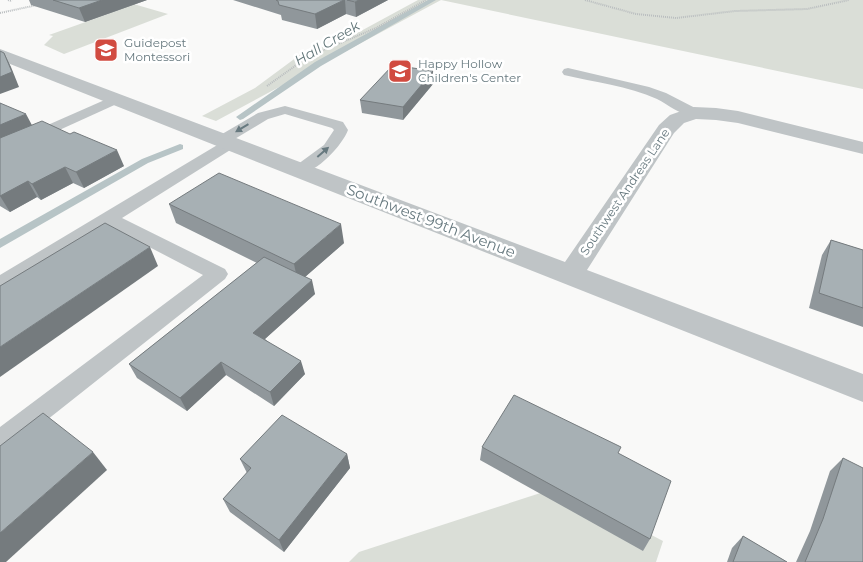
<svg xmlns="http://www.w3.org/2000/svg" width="863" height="562" font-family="Montserrat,sans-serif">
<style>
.green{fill:#daded7}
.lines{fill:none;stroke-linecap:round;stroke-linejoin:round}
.stream{fill:#b7c4c6;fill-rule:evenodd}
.path{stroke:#b9bdbf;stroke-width:2;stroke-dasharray:1 1;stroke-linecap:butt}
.lane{fill:#bfc4c6;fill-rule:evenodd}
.street{fill:#bfc4c6;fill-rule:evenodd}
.wall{fill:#90979b}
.shaded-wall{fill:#757b7e}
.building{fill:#a7b0b4;stroke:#757b7e}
.oneway{fill:#67797f}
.labels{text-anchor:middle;stroke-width:5;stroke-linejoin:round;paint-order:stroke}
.far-poi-label{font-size:12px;fill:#67797f;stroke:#fff;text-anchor:start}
.far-street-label{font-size:12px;fill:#67797f;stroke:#fff}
.far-water-label{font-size:14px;font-style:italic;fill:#627679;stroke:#fff}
.street-label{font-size:15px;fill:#67797f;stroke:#fff}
</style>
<rect width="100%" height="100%" fill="#f9f9f8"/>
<g class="green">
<polygon points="418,0 863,0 863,89 441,0 216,121 202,116 255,88 301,54 348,38"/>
<polygon points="130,3 168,14 64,54 44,45 53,36 49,35 108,14"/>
<polygon points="559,487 663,541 656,562 349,562 359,552"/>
</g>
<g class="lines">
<g class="stream">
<polygon points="428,0 436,0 321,66 243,119 240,120 236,117 315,62"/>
<polygon points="180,144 183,145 183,149 148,163 0,248 0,239 142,159"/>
</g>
<g class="path">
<polyline points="8,0 12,1"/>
<polyline points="585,0 636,14 676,18 735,11 807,9 849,0"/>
<polyline points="0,13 37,5"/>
<polyline points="267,86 309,56 376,28 426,0"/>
</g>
<g class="lane">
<path d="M568 68 649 87 666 93 699 110 701 113 699 116C685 119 669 105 657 99 628 86 594 82 564 75L562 72 564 69Z"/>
<polygon points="116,95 123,99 121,102 0,157 0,146"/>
<path d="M285 106 343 122 348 130C342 146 313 178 294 173L292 170 294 167 324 145 334 130 332 128 285 114 268 119 233 140 238 144 235 147 122 218 225 269 228 274 225 279 9 450 0 453V427L203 275 109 226 7 289 0 291V275L219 144 215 140 217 137 258 113Z"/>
</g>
<polygon class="street" points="0,49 565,262 659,125 670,115 687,109 694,107 716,108 738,111 863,142 863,154 738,123 716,120 696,119 684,123 674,133 587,270 863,374 863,402 0,60"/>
</g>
<g class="wall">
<polygon points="29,0 147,0 85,22 31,5"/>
<polygon points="233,0 388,0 356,17 346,14 317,29 282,20 281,15"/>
<polygon points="433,71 433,84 403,120 362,113 360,100"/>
<polygon points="0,103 32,126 124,166 84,188 73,183 41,200 37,197 10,212 0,206"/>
<polygon points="169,204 344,243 305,277 315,294 265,339 305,374 274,406 226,375 187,411 137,378 129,364 257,263 176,223"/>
<polygon points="831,240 863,250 863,327 809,308 822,255"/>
<polygon points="482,447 618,453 650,539 643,551 480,460"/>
<polygon points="347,454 350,468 284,552 230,512 223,499 247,473 240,459"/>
<polygon points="843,458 863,562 796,562 810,531 830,471"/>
<polygon points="743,536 787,562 727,562 732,548"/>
</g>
<g class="shaded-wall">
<polygon points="102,0 147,0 85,22 79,8"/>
<polygon points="344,0 345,0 346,14 317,29 315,14"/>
<polygon points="359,0 388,0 356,17 355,2"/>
<polygon points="4,53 11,67 19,87 0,94 0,77"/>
<polygon points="433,71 433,84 403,120 403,107"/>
<polygon points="26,114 34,129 0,144 0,125"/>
<polygon points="117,150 124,166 84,188 76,172"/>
<polygon points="65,167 73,183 41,200 32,184"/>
<polygon points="28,181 37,197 10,212 0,196"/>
<polygon points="341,224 344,243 298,283 294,264"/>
<polygon points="150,247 158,266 0,377 0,347"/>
<polygon points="312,280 315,294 257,346 253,333"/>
<polygon points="301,361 305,374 274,406 270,392"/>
<polygon points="221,362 226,375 187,411 180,398"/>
<polygon points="93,452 107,470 6,562 0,562 0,533"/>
<polygon points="347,454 350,468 284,552 279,540"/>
</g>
<g class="building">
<polygon points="53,0 102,0 79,8"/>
<polygon points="276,0 344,0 315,14 279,5 278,1"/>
<polygon points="347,0 359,0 355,2"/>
<polygon points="0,51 4,53 12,72 0,77"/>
<polygon points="393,65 433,71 403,107 360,100"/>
<polygon points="0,103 26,114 0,125"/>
<polygon points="42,121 70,134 74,132 117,150 76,172 65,167 32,184 28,181 0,196 0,138"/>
<polygon points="219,173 341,224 294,264 169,204"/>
<polygon points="105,223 150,247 0,347 0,286"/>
<polygon points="831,240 863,250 863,308 819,293"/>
<polygon points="264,257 312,280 253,333 301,361 270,392 221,362 180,398 129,364"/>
<polygon points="514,395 621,447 618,453 671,481 650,539 482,447"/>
<polygon points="43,413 93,452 0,533 0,446"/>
<polygon points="282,415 347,454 279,540 223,499 251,468 240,459"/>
<polygon points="843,458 863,468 863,562 805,562 823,519"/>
<polygon points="743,536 787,562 733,562"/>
</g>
<defs><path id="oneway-solid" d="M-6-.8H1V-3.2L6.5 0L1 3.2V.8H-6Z" transform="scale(1.25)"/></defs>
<g class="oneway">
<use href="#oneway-solid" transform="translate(242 128) rotate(149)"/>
<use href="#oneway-solid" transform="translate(323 152) rotate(-41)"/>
</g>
<defs>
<g id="school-square" transform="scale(1.25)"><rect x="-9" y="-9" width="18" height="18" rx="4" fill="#d14b40" stroke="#fff"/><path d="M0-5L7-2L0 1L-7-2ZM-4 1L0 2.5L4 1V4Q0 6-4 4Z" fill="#fff"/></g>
</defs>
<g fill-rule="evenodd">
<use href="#school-square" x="106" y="50"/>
<use href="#school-square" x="400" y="71"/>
</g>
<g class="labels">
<g class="far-poi-label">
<text x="124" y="47">Guidepost<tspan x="124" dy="14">Montessori</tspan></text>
<text x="418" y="68">Happy Hollow<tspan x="418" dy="14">Children's Center</tspan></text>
</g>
<g class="far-street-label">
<text transform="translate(625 192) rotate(-56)" y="4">Southwest Andreas Lane</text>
</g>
<g class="far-water-label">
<text transform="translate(327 43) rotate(-31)" y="5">Hall Creek</text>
</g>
<g class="street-label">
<text transform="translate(431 221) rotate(21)" y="5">Southwest 99th Avenue</text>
</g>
</g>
</svg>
